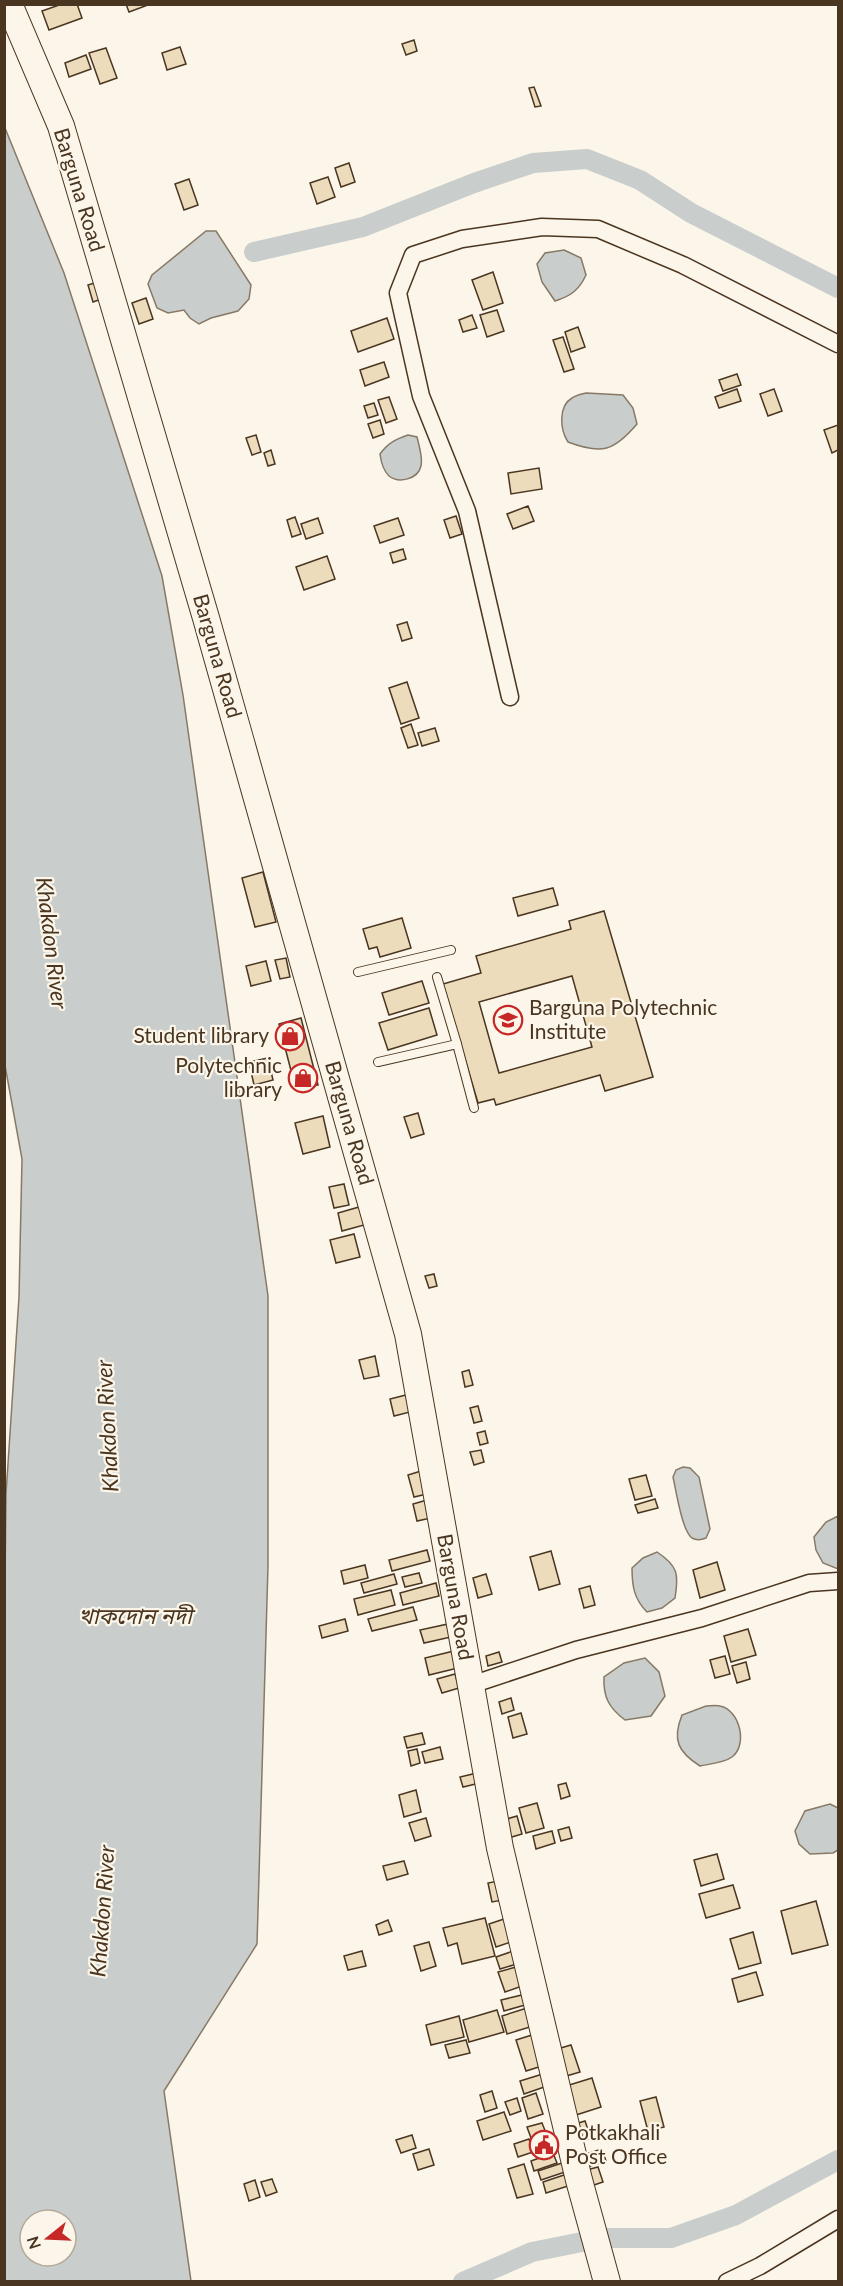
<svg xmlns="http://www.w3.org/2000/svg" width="843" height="2286" font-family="Lato,'Noto Sans Bengali',sans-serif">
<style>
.water{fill:#c9cecd;stroke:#887966;stroke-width:1.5;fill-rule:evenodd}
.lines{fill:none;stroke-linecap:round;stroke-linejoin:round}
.canal{stroke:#c9cecd;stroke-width:20}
.building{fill:#ecdcbc;stroke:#4a3520;stroke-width:1.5;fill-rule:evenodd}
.lane-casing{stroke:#4a3520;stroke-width:10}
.street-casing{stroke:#4a3520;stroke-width:19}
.primary-casing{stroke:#4a3520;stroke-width:28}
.lane{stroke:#fbf6e9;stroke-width:8}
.street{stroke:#fbf6e9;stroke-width:16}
.primary{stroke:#fbf6e9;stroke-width:26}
.labels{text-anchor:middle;stroke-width:4.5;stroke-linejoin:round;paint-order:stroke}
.street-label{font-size:21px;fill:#4a3520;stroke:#fbf6e9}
.poi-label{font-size:21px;fill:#4a3520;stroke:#fbf6e9;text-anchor:start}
.water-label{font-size:22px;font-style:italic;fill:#4a3520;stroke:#fbf6e9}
</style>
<rect width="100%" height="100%" fill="#fbf6e9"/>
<g class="water">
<path d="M5 128 64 273 162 576 183 695 268 1296V1566L257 1944 164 2091 191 2281H5V1581L6 1494 19 1297 22 1159 4 1060ZM30 2220H66V2256H30Z"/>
<polygon points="206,231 216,231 251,285 249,299 238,311 211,318 199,324 190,318 184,310 168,313 157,308 148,284 152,275"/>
<path d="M564 250 581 258 586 275C579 290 571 296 555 301L542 282 537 264 545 253Z"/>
<path d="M586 393 623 395 633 408 637 424C614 451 602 455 568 442 560 430 558 406 572 398 576 395 582 394 586 393Z"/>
<path d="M408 435 417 437C419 446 423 457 421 466 418 479 399 484 389 476 383 470 381 462 380 454 388 443 396 439 408 435Z"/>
<path d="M683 1467 690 1468 699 1477 710 1529 706 1538C701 1540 697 1541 692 1538 682 1531 676 1490 673 1477L676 1470Z"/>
<polygon points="838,1516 838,1569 823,1563 816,1550 814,1537 826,1522"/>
<path d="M657 1552C678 1566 679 1574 675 1598L662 1608 647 1612C634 1599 632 1586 632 1568L643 1558Z"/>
<path d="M645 1658 659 1672 665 1696 651 1716 625 1720C609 1708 603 1697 604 1677L624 1663Z"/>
<path d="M706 1706C710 1706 716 1705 720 1706 740 1710 748 1745 732 1757 724 1763 709 1764 700 1766 678 1752 672 1740 682 1715Z"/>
<polygon points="830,1804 838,1808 838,1850 833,1853 810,1854 799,1844 795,1831 805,1811"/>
</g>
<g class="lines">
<g class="canal">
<polyline points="254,252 363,227 474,183 533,163 587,159 640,180 691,213 838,288"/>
<polyline points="463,2282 532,2252 602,2238 671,2238 736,2215 838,2160"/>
</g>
</g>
<g class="building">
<polygon points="62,4 77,4 82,18 49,30 42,11"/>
<polygon points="126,4 148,4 148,5 129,12"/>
<polygon points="414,40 417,51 406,55 402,44"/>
<polygon points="180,47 186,64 167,70 162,53"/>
<polygon points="106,48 117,78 100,84 89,53"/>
<polygon points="86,55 91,69 69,77 65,63"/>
<polygon points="534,87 541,106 535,107 529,88"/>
<polygon points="349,163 355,182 341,187 335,168"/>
<polygon points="328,177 335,197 317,204 310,183"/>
<polygon points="189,179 198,205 184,210 175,184"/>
<polygon points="493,272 503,303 483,310 472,280"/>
<polygon points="101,281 107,297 93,302 88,285"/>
<polygon points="146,298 153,319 139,324 132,303"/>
<polygon points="497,310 504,331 487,337 480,315"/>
<polygon points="472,315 477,328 463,332 459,320"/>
<polygon points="387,318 394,339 358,352 351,331"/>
<polygon points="578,327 585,347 571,352 565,332"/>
<polygon points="563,337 574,369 564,372 553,340"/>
<polygon points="384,362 389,377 365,386 360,370"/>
<polygon points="737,374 741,385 723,391 719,380"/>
<polygon points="737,389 741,401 719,408 715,397"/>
<polygon points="774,389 782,411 768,416 760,394"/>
<polygon points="389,397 397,419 386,423 378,400"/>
<polygon points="374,403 378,415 368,418 364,406"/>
<polygon points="380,420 384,434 373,438 368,424"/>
<polygon points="838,425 838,450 832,453 824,430"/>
<polygon points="256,435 261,452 252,455 246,438"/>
<polygon points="271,450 275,464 268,466 264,453"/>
<polygon points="539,468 542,489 511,494 508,473"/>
<polygon points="528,506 534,521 513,529 507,514"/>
<polygon points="456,516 462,534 450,538 444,520"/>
<polygon points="295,517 301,534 292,537 287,520"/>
<polygon points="318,518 323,533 306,539 301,524"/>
<polygon points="398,518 404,535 380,543 374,526"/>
<polygon points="403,549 406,559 393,563 390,553"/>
<polygon points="327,556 335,579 304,590 296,567"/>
<polygon points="407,622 412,638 402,641 397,625"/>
<polygon points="407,682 419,718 401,724 389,688"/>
<polygon points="411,724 418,745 408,748 401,728"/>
<polygon points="435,728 439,741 422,746 418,733"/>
<polygon points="263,872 276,922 255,927 242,878"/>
<polygon points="553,888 558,905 518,916 513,898"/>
<path d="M604 911 653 1077 605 1091 600 1075 496 1105 494 1099 478 1103 443 984 481 973 476 956 571 929 569 921ZM572 976 592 1047 499 1073 479 1002Z"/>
<polygon points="402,918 411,948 380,957 377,947 369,949 363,929"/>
<polygon points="286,958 290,977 280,979 275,960"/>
<polygon points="266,961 271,981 251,986 246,966"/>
<polygon points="422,981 429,1003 389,1015 382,993"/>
<polygon points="429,1008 437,1035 388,1050 379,1023"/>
<polygon points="301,1018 318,1085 296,1090 279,1024"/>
<polygon points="268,1058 273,1080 254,1085 249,1062"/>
<polygon points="418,1113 424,1134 411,1138 404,1117"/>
<polygon points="323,1116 330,1147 303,1154 295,1123"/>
<polygon points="344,1184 349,1205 334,1208 329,1187"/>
<polygon points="359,1207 364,1225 342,1231 338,1213"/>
<polygon points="354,1234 360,1257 336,1263 330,1240"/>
<polygon points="434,1274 437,1286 429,1288 425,1276"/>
<polygon points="375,1356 379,1376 364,1379 359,1360"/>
<polygon points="469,1370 473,1385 465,1387 462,1372"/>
<polygon points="406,1395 410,1412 394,1416 390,1399"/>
<polygon points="478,1406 482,1421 474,1423 470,1408"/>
<polygon points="485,1431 488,1443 480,1445 477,1433"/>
<polygon points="481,1450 484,1462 474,1465 470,1452"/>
<polygon points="421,1471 427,1494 414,1497 408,1475"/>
<polygon points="646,1475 652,1496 635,1500 629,1479"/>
<polygon points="655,1499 658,1508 638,1513 635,1505"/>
<polygon points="427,1500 431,1518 417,1521 413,1504"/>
<polygon points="427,1550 430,1561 392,1571 389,1560"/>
<polygon points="551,1551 560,1584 539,1590 530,1557"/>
<polygon points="717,1562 725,1590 700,1598 693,1570"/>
<polygon points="365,1565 368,1578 344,1584 341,1571"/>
<polygon points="419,1573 422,1583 405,1587 402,1577"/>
<polygon points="394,1574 397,1584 364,1593 361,1583"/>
<polygon points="486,1574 492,1594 478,1598 473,1578"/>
<polygon points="436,1583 439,1596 403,1605 400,1593"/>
<polygon points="590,1586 595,1605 584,1608 579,1589"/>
<polygon points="391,1590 395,1605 358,1615 354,1599"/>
<polygon points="413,1607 417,1620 372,1631 368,1619"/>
<polygon points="345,1619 348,1631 322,1638 319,1626"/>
<polygon points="448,1624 451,1637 424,1643 420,1630"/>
<polygon points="748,1629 756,1655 731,1662 724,1636"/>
<polygon points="458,1650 462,1667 429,1675 425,1658"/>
<polygon points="499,1652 502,1662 488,1666 486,1656"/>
<polygon points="725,1656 730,1674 715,1678 710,1660"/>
<polygon points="746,1662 750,1679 737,1683 732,1666"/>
<polygon points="455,1674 459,1688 442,1693 437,1679"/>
<polygon points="511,1698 514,1710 502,1714 499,1702"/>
<polygon points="521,1713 527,1734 513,1738 508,1717"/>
<polygon points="422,1733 425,1744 407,1748 404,1737"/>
<polygon points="440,1747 443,1759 425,1763 422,1752"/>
<polygon points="417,1749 420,1763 411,1766 408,1751"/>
<polygon points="477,1773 480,1783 463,1787 460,1777"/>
<polygon points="566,1783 570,1796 561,1799 558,1785"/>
<polygon points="416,1790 421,1812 404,1817 399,1795"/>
<polygon points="537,1803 544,1828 526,1833 519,1808"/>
<polygon points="517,1816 522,1834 505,1839 500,1821"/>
<polygon points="426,1818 431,1836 415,1841 409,1823"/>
<polygon points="569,1827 572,1838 561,1841 558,1830"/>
<polygon points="552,1831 555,1843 536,1849 533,1836"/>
<polygon points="717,1854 724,1879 701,1886 694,1860"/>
<polygon points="404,1861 408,1874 387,1880 383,1866"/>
<polygon points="498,1881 503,1900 492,1902 488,1883"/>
<polygon points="733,1885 740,1908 706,1918 699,1894"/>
<polygon points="816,1901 828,1945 792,1954 781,1911"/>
<polygon points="485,1918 495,1956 462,1964 457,1943 448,1946 443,1928"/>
<polygon points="507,1918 514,1941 496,1947 489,1924"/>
<polygon points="388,1920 392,1931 379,1935 376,1925"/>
<polygon points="753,1932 761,1963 739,1969 730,1939"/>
<polygon points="429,1942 436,1966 421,1971 414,1946"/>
<polygon points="516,1950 520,1963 500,1969 496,1957"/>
<polygon points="362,1951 366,1966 348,1970 344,1956"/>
<polygon points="516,1967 522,1986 505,1992 498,1972"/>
<polygon points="756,1972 763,1995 738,2002 732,1979"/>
<polygon points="522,1995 525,2005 504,2011 501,2000"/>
<polygon points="527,2008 533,2026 507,2034 502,2016"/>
<polygon points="497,2010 504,2032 469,2042 463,2020"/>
<polygon points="459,2016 464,2037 431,2045 426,2025"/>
<polygon points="532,2035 542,2066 526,2071 516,2040"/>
<polygon points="466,2040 470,2053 449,2058 445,2045"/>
<polygon points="571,2045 580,2072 563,2077 554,2050"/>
<polygon points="546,2073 550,2085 524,2094 520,2081"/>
<polygon points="592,2078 601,2107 576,2115 566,2086"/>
<polygon points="492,2091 497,2108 485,2112 480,2095"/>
<polygon points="536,2093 543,2114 528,2119 522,2098"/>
<polygon points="656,2097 664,2127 648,2131 640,2101"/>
<polygon points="517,2098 521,2111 510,2115 505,2102"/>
<polygon points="504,2112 511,2131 483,2140 477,2121"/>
<polygon points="585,2121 591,2138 578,2143 572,2125"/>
<polygon points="542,2123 546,2133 531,2138 527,2127"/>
<polygon points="412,2135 416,2148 401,2153 396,2140"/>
<polygon points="552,2135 556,2150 537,2156 533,2140"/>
<polygon points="529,2139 533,2152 518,2157 514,2144"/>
<polygon points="429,2149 434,2165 418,2170 413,2154"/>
<polygon points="602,2149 606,2161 584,2168 580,2156"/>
<polygon points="553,2153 557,2163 534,2171 531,2161"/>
<polygon points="565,2162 568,2171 541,2180 538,2171"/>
<polygon points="524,2164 533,2194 517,2198 508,2169"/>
<polygon points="598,2167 603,2182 588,2187 583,2171"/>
<polygon points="567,2174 571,2185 546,2193 543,2182"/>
<polygon points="272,2179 277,2192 266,2196 261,2182"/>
<polygon points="255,2180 260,2197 249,2201 244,2184"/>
</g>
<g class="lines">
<g class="lane-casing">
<g id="lane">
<polyline points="358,972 451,950"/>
<polyline points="437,977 457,1044"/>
<polyline points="378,1062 457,1044 474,1108"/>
</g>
</g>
<g class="street-casing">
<g id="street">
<polyline points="510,697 467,511 421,396 398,293 413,255 462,239 542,227 598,229 683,265 838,344"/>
<polyline points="471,1685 576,1650 702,1618 809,1583 838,1581"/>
<polyline points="727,2282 760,2266 838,2219"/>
</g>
</g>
<g class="primary-casing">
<polyline id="primary" points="9,4 61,126 206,618 408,1334 500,1848 579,2180 607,2282"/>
</g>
<use href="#lane" class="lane"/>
<use href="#street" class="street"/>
<use href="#primary" class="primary"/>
</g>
<defs>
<g id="university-ring" transform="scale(1.5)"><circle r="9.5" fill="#fbf6e9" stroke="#c62828" stroke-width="1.5"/><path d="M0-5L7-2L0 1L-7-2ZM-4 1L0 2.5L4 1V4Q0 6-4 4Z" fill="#c62828"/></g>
<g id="shop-ring" transform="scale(1.5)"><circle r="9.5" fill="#fbf6e9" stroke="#c62828" stroke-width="1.5"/><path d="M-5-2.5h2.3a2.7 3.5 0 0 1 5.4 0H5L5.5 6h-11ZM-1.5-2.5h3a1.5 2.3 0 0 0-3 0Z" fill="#c62828"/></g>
<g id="civic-ring" transform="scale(1.5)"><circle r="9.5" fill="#fbf6e9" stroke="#c62828" stroke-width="1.5"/><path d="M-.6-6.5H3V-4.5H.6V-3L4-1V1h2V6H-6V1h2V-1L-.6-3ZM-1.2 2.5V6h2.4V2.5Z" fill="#c62828"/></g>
</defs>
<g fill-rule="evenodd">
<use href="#university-ring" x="508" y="1020"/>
<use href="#shop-ring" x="290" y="1036"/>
<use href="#shop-ring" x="303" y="1078"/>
<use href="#civic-ring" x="544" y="2145"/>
</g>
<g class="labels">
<g class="street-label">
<text transform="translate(79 190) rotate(73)" y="7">Barguna Road</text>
<text transform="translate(217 656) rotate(74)" y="7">Barguna Road</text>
<text transform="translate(349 1123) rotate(74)" y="7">Barguna Road</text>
<text transform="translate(455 1597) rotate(80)" y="7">Barguna Road</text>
</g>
<g class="poi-label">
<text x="529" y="1015">Barguna Polytechnic<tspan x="529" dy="24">Institute</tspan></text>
<text x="269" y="1043" text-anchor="end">Student library</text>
<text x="282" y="1073" text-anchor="end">Polytechnic<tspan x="282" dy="24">library</tspan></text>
<text x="565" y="2140">Potkakhali<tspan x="565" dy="24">Post Office</tspan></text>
</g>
<g class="water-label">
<text transform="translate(52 943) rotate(83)" y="8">Khakdon River</text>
<text transform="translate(107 1426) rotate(-93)" y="8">Khakdon River</text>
<text x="135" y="1624">খাকদোন নদী</text>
<text transform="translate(102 1911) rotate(-86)" y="8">Khakdon River</text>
</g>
</g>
<rect width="843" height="2286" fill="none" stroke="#4a3520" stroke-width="12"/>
<g transform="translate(48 2238) rotate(252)"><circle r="28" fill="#fbf6e9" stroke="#b4a999" stroke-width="1.5"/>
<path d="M0-4.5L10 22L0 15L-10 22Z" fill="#c62828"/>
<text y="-9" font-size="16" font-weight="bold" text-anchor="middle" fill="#4a3520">N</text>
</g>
</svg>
